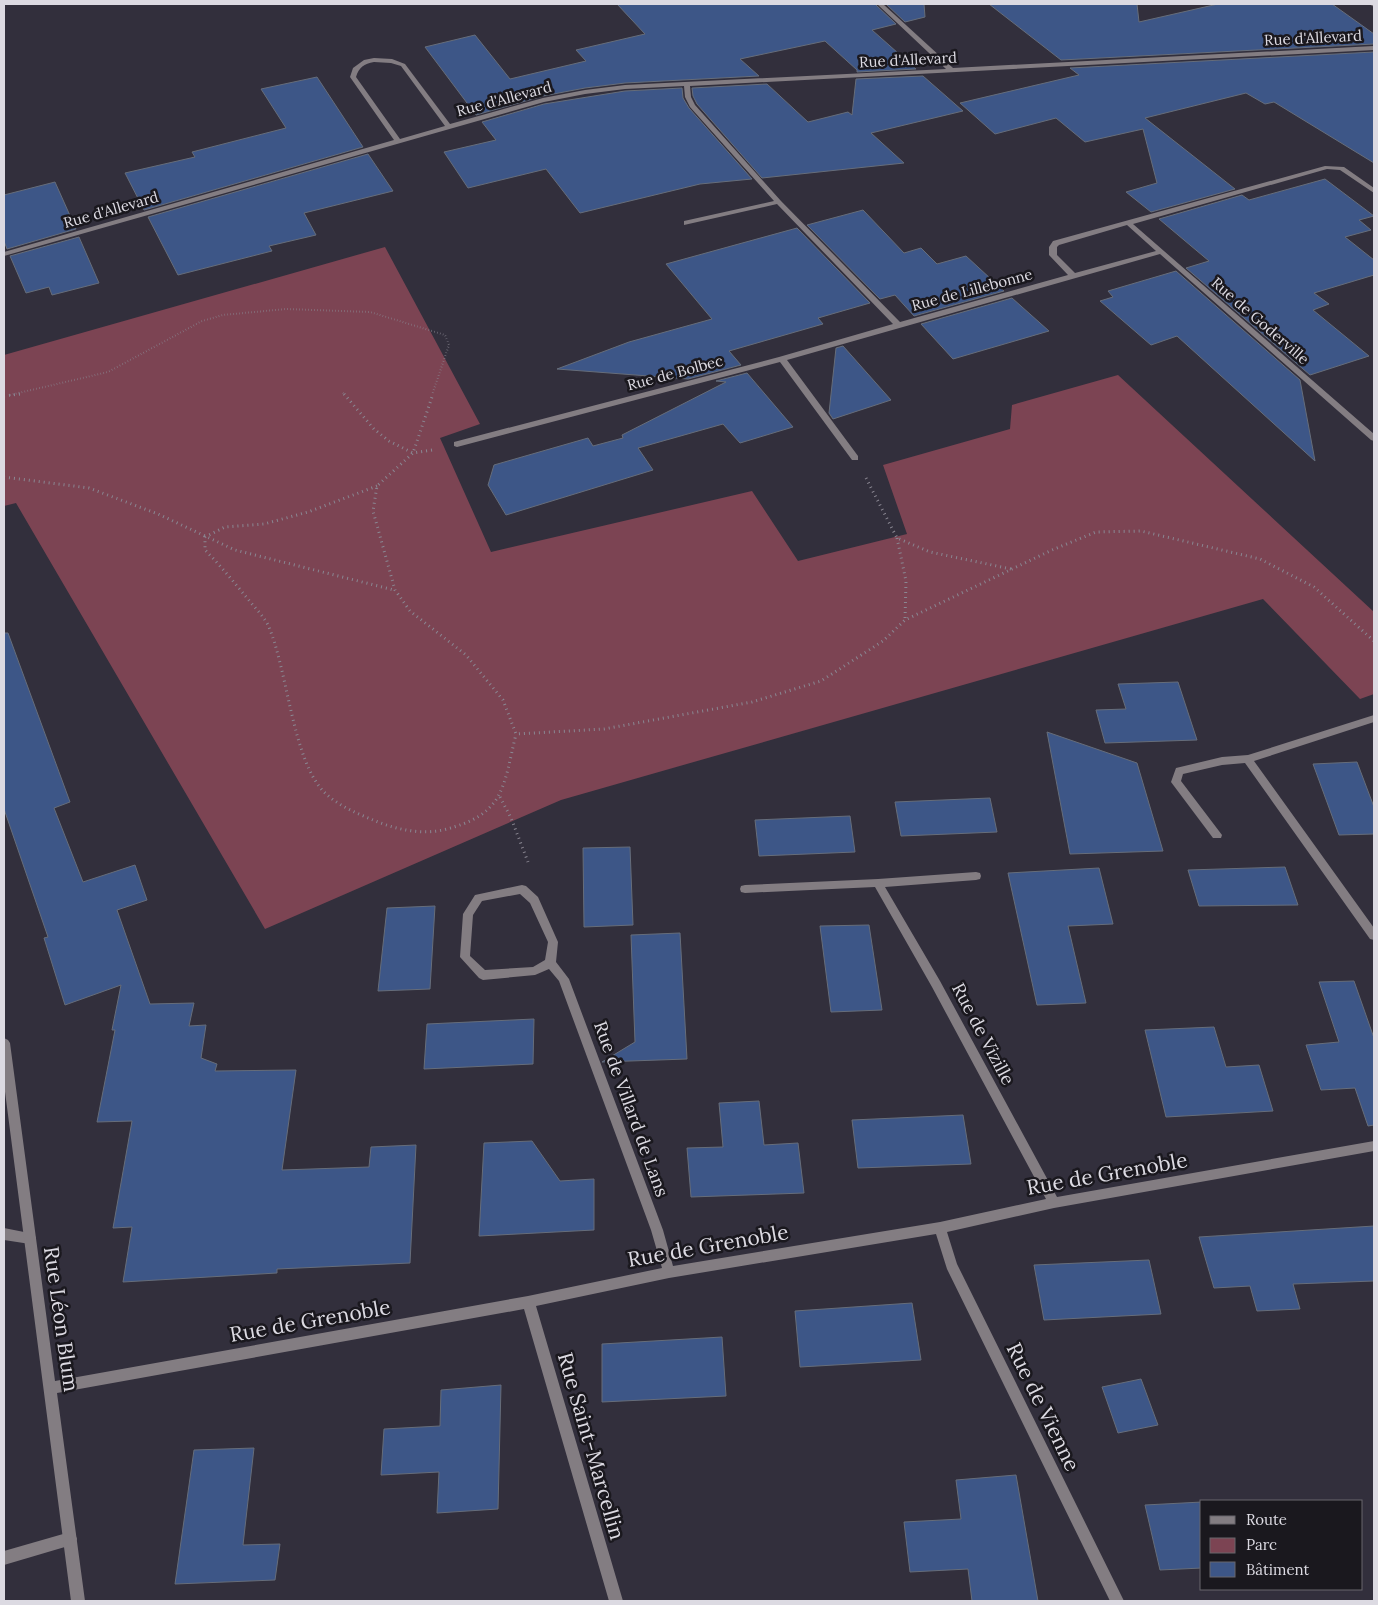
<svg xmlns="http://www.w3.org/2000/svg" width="1378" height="1605" font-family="Lora,serif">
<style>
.green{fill:#7c4453}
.building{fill:#3d5687;stroke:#666d7a}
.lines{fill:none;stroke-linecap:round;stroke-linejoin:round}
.path-far1{stroke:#8a8792;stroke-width:2;stroke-dasharray:0.5 2.5;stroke-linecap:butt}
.path{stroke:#8a8792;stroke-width:3;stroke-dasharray:1 4;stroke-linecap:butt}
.lane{fill:#837d82;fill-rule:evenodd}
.street{fill:#837d82;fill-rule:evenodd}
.labels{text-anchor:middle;stroke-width:5;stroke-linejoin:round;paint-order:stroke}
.far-street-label{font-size:15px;fill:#dcdae2;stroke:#1a181e}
.street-label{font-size:18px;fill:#dcdae2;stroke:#1a181e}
.near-street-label{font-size:21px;fill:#dcdae2;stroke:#1a181e}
</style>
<rect width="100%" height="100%" fill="#322f3c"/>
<polygon class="green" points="385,247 480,424 440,438 491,552 752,491 798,561 907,534 883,465 1010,429 1012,405 1118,375 1374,612 1374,694 1360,699 1263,599 561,800 265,929 16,503 4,506 4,355"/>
<g class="building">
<polygon points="617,4 875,4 896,24 872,30 916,69 857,72 857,70 825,41 740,59 759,76 625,83 585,88 543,96 476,115 425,47 475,35 510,79 586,61 576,50 645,34"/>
<polygon points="886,4 924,4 925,17 905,22"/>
<polygon points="989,4 1137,4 1139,22 1218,4 1332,4 1374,34 1374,44 1061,60"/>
<polygon points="1374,52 1374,163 1274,102 1265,104 1246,93 1145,118 1235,189 1151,212 1126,192 1157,183 1143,129 1085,142 1056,118 995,134 960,103 1079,75 1070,68"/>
<polygon points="923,76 963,111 871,133 904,163 762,178 697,104 693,96 692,88 767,84 808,122 848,112 852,115 856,79"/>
<polygon points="317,77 363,147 144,210 125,173 195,157 192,152 286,128 261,89"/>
<polygon points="682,88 683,98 689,108 752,179 700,184 580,213 546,169 468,188 444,152 496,140 482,122 544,104 625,91"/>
<polygon points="368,154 393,191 304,213 316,235 269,246 272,251 178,275 148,217"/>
<polygon points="1325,179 1374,216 1359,220 1371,230 1345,237 1374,260 1374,275 1314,293 1329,304 1313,310 1369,356 1310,375 1186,268 1209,261 1159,219 1242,195 1249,200"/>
<polygon points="55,182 76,229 7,249 4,241 4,195"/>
<polygon points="863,210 904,253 921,248 937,264 966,256 1004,291 914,316 895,295 880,299 807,225"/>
<polygon points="797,228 870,303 818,318 823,324 729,351 741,365 688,379 557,369 629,342 712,319 666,264"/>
<polygon points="79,237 99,283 52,295 49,287 26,293 10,256"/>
<polygon points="1176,271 1300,380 1315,461 1177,336 1151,345 1100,301 1113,297 1108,291"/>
<polygon points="1012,298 1049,331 953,359 921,324"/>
<polygon points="843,346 891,400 833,419 829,413 836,348"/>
<polygon points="747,373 793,427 740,443 723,424 638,448 653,470 506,515 488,485 494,465 588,438 593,446 623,438 622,435 726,382 716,381"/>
<polygon points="4,633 8,633 70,802 54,808 83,882 135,865 147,900 117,910 150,1004 194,1003 189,1026 206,1025 201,1058 217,1064 215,1071 296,1070 282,1170 369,1167 371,1147 416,1145 410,1263 277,1269 277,1273 123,1282 132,1227 113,1228 132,1121 97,1122 115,1030 112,1030 121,985 65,1005 44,938 48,937 4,809"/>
<polygon points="1178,682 1197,740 1105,743 1096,710 1126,709 1118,684"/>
<polygon points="1047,732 1137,763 1163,851 1070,854"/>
<polygon points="1357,762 1374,807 1374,834 1339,835 1313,764"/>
<polygon points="990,798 997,832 901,836 895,802"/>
<polygon points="850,816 855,852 759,856 755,820"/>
<polygon points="630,847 633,925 584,927 583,848"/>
<polygon points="1285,867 1298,905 1199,906 1188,870"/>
<polygon points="1099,868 1113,924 1068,926 1086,1003 1037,1005 1008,873"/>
<polygon points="435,906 430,989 378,991 387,908"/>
<polygon points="869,925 882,1010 831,1012 820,926"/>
<polygon points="680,933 687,1059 602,1062 635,1042 631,935"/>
<polygon points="1354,981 1374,1038 1374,1125 1368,1126 1355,1088 1321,1090 1306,1045 1339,1042 1319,982"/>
<polygon points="534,1019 533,1064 424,1069 427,1024"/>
<polygon points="1214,1027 1226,1067 1259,1065 1273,1111 1166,1117 1145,1030"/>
<polygon points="759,1101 764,1145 798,1143 804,1193 691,1197 687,1148 723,1147 719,1103"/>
<polygon points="963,1115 971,1164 858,1168 852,1120"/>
<polygon points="532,1141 560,1181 594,1179 594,1230 479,1236 484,1143"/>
<polygon points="1374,1226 1374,1281 1293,1284 1300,1309 1257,1311 1250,1286 1214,1288 1199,1237"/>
<polygon points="1149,1260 1161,1314 1044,1320 1034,1265"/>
<polygon points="912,1303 921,1360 800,1367 795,1311"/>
<polygon points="722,1337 726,1396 602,1402 602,1344"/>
<polygon points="1141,1379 1158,1425 1118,1433 1102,1387"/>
<polygon points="501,1385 498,1509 437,1513 439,1472 381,1475 384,1429 440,1426 441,1390"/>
<polygon points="254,1448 243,1545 280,1544 275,1580 175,1584 194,1450"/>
<polygon points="1016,1475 1038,1601 972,1601 968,1569 910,1572 904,1522 961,1519 956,1480"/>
<polygon points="1202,1502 1202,1568 1160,1570 1145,1505"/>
</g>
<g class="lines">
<g class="path-far1">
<polyline points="343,393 345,395"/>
<polyline points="10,395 108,372 202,321 223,315 286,309 370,312 445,335 449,345 432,395"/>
</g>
<g class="path">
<polyline points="344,394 374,429 389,441 413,453 433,394"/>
<polyline points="4,396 20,394"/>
<polyline points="432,450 413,453 377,486 373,511 395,590 410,611 466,655 503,700 516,734 604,729 752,702 821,681 883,641 905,620 1052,550 1096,532 1141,531 1260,559 1314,587 1374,641"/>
<polyline points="4,477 89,488 158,514 235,550 394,590"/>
<polyline points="866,478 897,538 930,552 1011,569"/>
<path d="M377 486 308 512 264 524 225 527 205 537V550C222 567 237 586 252 604 258 611 264 617 268 625 288 670 292 759 324 792 337 805 356 813 373 820 395 829 419 835 443 830 505 815 503 788 516 734"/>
<polyline points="897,538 906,581 905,620"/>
<polyline points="500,797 511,818 528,862"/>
</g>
<g class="lane">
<polygon points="4,1228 34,1234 36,1238 34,1242 30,1244 4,1240"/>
<polygon points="70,1532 75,1534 77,1539 75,1544 4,1565 4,1551"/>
</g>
<g class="street">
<path d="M877 4H883L953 68 1374 46V50L690 86 691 97 695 105 781 201 900 322 1068 275 1049 255V247L1053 241 1325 166 1344 167 1374 188V193L1340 170 1327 169 1133 224 1374 434V441L1371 440 1160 254 787 360 858 456V460H852L780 362 457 447 454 446V442L779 357 893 324 777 204 684 225V221L774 201 690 107 685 97 684 86 625 89 585 94 544 102 4 256V252L394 140 350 77 353 68 364 60 374 58 392 59 405 64 450 124 543 98 585 90 625 85 946 69ZM374 62 391 63 401 66 445 126 400 139 356 77C359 67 364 64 374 62ZM1127 225 1156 251 1075 273 1057 255V247L1059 245Z"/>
<polygon points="1369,4 1374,4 1374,7"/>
<polygon points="1374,715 1374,722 1254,761 1374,928 1374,940 1370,939 1245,763 1222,765 1183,774 1181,781 1222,835 1221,838 1213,838 1171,782 1176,768 1222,757 1248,755"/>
<path d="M976 872 980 873 981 876 980 879 976 880 885 887 940 981 1057 1197 1374 1141V1151L1054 1208 947 1232 957 1264 1124 1601H1110L947 1269 936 1234 669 1278 536 1306 623 1601H609L524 1309 57 1393 85 1601H71L4 1084V1038L8 1040 10 1043 55 1381 528 1296 662 1268 651 1230 559 981 549 969 535 975 483 980 479 978 460 957 463 914 475 895 522 885 526 886 538 897 558 942 556 962 569 979 663 1230 673 1266 940 1222 1046 1199 932 987 875 887 745 893 741 892 740 889 741 886 745 885 878 879ZM520 894 530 903 548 942 545 960 533 967 485 970 470 956 473 915 482 901Z"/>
</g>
</g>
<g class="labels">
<g class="far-street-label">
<text transform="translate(1313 38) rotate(-3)" y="5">Rue d'Allevard</text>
<text transform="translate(908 60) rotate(-3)" y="5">Rue d'Allevard</text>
<text transform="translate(504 99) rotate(-15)" y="5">Rue d'Allevard</text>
<text transform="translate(111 210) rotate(-16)" y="5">Rue d'Allevard</text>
<text transform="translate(972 290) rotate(-15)" y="5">Rue de Lillebonne</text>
<text transform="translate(1260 321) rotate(41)" y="5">Rue de Goderville</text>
<text transform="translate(675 373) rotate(-15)" y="5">Rue de Bolbec</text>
</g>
<g class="street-label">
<text transform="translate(983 1034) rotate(62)" y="6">Rue de Vizille</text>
<text transform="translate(631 1109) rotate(70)" y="6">Rue de Villard de Lans</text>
</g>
<g class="near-street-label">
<text transform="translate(1107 1174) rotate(-10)" y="7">Rue de Grenoble</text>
<text transform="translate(708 1246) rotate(-10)" y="7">Rue de Grenoble</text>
<text transform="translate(61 1319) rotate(82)" y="7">Rue Léon Blum</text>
<text transform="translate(310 1321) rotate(-10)" y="7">Rue de Grenoble</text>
<text transform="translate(1043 1407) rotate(64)" y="7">Rue de Vienne</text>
<text transform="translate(591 1446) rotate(74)" y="7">Rue Saint-Marcellin</text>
</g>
</g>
<rect width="1378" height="1605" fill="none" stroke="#dcdae2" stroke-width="10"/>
<rect x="1200" y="1500" width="162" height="90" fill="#1a181e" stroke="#68666c"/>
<rect x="1210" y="1516" width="25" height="8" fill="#837d82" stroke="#68666c"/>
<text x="1246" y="1525" font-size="15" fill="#dcdae2">Route</text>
<rect x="1210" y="1538" width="25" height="15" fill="#7c4453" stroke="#68666c"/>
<text x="1246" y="1550" font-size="15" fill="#dcdae2">Parc</text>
<rect x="1210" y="1562" width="25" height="15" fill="#3d5687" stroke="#68666c"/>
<text x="1246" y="1575" font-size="15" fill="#dcdae2">Bâtiment</text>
</svg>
